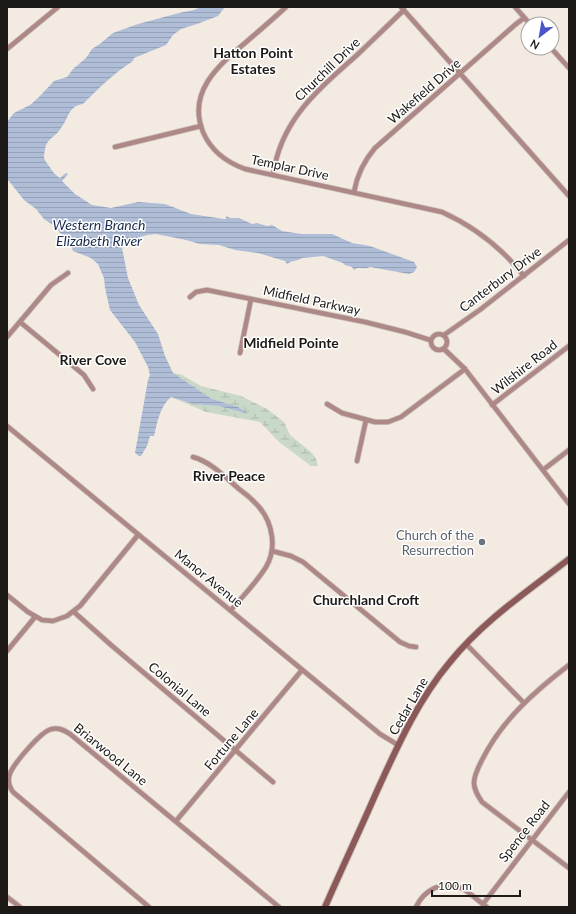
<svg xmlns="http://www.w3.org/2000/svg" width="576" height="914" font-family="Lato,sans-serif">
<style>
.wetland{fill:url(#wetland-marsh)}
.water{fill:url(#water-rules)}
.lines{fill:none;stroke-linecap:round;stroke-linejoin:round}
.minor-casing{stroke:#ccc4bd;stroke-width:6}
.secondary-casing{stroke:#ccc4bd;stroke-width:8}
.minor{stroke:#ad8887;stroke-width:4.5}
.secondary{stroke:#8c5858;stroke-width:6}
.worship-dot{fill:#6b7280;stroke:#fff;stroke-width:1.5}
.labels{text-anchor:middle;stroke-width:3;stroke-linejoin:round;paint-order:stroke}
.street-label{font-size:13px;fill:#1c1916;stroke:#fff}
.worship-label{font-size:13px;fill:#5b616d;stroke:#fff;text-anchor:end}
.neighbourhood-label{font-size:14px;font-weight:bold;fill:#1c1916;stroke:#fff}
.water-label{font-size:14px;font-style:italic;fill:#1a2b4f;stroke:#fff}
</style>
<defs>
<pattern id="wetland-marsh" width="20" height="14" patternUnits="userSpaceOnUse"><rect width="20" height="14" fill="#cad9c7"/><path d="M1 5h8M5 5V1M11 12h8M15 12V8" fill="none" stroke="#adbaaa"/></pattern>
<pattern id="water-rules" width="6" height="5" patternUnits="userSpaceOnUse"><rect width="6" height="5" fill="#afbdd7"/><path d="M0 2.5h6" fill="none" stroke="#96a2b8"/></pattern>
</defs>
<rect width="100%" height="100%" fill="#f3eae2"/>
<polygon class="wetland" points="173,373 182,375 201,386 241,396 267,409 284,422 290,435 312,453 316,459 318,466 311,466 279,442 260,422 206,412 171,397 193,404 218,406 247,413 212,399"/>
<path class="water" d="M201 7H225L218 16 197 24 181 29 173 35 166 45 134 58 133 61C114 73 99 88 83 104 68 106 69 118 61 128 55 138 47 137 45 150 43 159 44 159 49 166 52 171 55 175 60 178L66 173 68 174 62 181 75 194 92 205 111 208 138 202 165 204 191 214 224 219H226V216L230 218H239L252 224 257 223 267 226 272 225 282 231 288 232 302 234H332L352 243 370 246 414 262 417 267 414 272 409 274 370 267C365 270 359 266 354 270L352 267 345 265 343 263 323 256 302 258C298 261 292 260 287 264L285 261 258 253 235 250 219 245 200 244 186 240 156 234 147 235 127 241 122 248 128 278 139 305 158 334 165 356 173 373 212 399 238 407 249 414 218 406 193 404 171 397C160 406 157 423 154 436H150L147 446 141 456H139L135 453 148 380 150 375 148 367 135 342 110 310 105 288 104 278 98 264 91 258 73 251 69 239 60 233 56 227 44 219 36 209 24 200 9 181 7 180V122L14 113 30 105 39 97 54 81 67 77 73 69 86 58 92 49 101 43 113 33 138 24 179 13 194 10Z"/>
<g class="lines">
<g class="minor-casing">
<g id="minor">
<path d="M286 7C273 19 259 31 245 43 218 66 187 92 203 132 211 151 226 162 245 169L442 212C475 227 501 247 524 276"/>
<polyline points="401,7 569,196"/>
<polyline points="515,7 530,24"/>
<polyline points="551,48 569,68"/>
<polyline points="7,49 58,7"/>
<polyline points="115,147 201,126"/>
<path d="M273 175C281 119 318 90 357 55 373 40 388 25 404 10"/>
<path d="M354 192C357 175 363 162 375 148L516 24 524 18"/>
<polyline points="190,297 196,292 207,290 365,322 405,332 430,340"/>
<polyline points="20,322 84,375 93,389"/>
<circle cx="439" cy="342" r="8"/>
<polyline points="444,335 481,309 569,240"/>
<polyline points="7,337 51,285 68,273"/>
<polyline points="444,349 465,369 569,504"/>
<polyline points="240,353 251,299"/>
<polyline points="327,404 342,413 375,422 388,422 401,417 465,369"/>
<polyline points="492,405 569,346"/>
<polyline points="7,426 380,734 398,745"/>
<path d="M193 457C211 462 225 477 239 489 246 494 253 500 259 507 273 523 277 549 266 567 256 583 243 596 231 610"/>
<polyline points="357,461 366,420"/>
<polyline points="543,470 569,450"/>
<polyline points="272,551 291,556 303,562 400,642 409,646 416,647"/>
<polyline points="7,595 28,612 42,620 53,621 67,616 80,606 138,535"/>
<polyline points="74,612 111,645 273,782"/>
<polyline points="466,644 524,703"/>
<polyline points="7,651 35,617"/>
<path d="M569 665C535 691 502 720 482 760 479 766 474 775 474 783 474 790 478 796 482 802L569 868"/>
<polyline points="176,821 302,670"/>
<polyline points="7,897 20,907"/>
<polyline points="483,904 569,792"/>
<path d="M149 907 13 792C10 788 8 783 9 777 10 767 42 730 52 729 59 727 65 731 70 734L279 907"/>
<path d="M416 907C424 890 442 880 461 888 470 892 478 901 487 907"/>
</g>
</g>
<g class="secondary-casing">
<path id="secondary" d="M325 907C342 868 360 830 377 791 398 745 418 700 450 662 483 621 528 591 569 559"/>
</g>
<use href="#minor" class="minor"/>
<use href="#secondary" class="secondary"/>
</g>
<circle class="worship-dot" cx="482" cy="542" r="4"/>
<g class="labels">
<g class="street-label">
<text transform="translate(327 69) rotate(-44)" y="5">Churchill Drive</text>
<text transform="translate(424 91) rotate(-41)" y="5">Wakefield Drive</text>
<text transform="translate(290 167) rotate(12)" y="5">Templar Drive</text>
<text transform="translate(500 279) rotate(-37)" y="5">Canterbury Drive</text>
<text transform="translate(312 300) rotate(12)" y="5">Midfield Parkway</text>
<text transform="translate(524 367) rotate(-38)" y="5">Wilshire Road</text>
<text transform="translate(209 578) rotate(39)" y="5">Manor Avenue</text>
<text transform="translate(180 689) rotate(40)" y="5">Colonial Lane</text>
<text transform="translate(408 706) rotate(-60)" y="5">Cedar Lane</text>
<text transform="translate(231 739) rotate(-50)" y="5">Fortune Lane</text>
<text transform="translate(111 754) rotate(39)" y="5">Briarwood Lane</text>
<text transform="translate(524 831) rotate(-52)" y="5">Spence Road</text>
</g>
<g class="worship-label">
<text x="474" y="540">Church of the<tspan x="474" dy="15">Resurrection</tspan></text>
</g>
<g class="neighbourhood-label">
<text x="253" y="58">Hatton Point<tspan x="253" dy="16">Estates</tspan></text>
<text x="291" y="348">Midfield Pointe</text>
<text x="93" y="365">River Cove</text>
<text x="229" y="481">River Peace</text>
<text x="366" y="605">Churchland Croft</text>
</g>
<g class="water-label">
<text x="99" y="230">Western Branch<tspan x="99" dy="16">Elizabeth River</tspan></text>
</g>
</g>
<rect width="576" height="914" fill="none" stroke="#1c1916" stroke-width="16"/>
<g transform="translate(540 36) rotate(211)"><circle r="19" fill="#ffffff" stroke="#a4a3a2"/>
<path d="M0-3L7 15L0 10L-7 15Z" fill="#4954ca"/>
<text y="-6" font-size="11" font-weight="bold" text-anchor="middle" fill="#1c1916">N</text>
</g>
<path d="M432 890v6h88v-6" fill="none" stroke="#1c1916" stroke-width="2"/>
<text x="438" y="890" font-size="12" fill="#1c1916" stroke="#ffffff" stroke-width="3" paint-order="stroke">100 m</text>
</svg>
